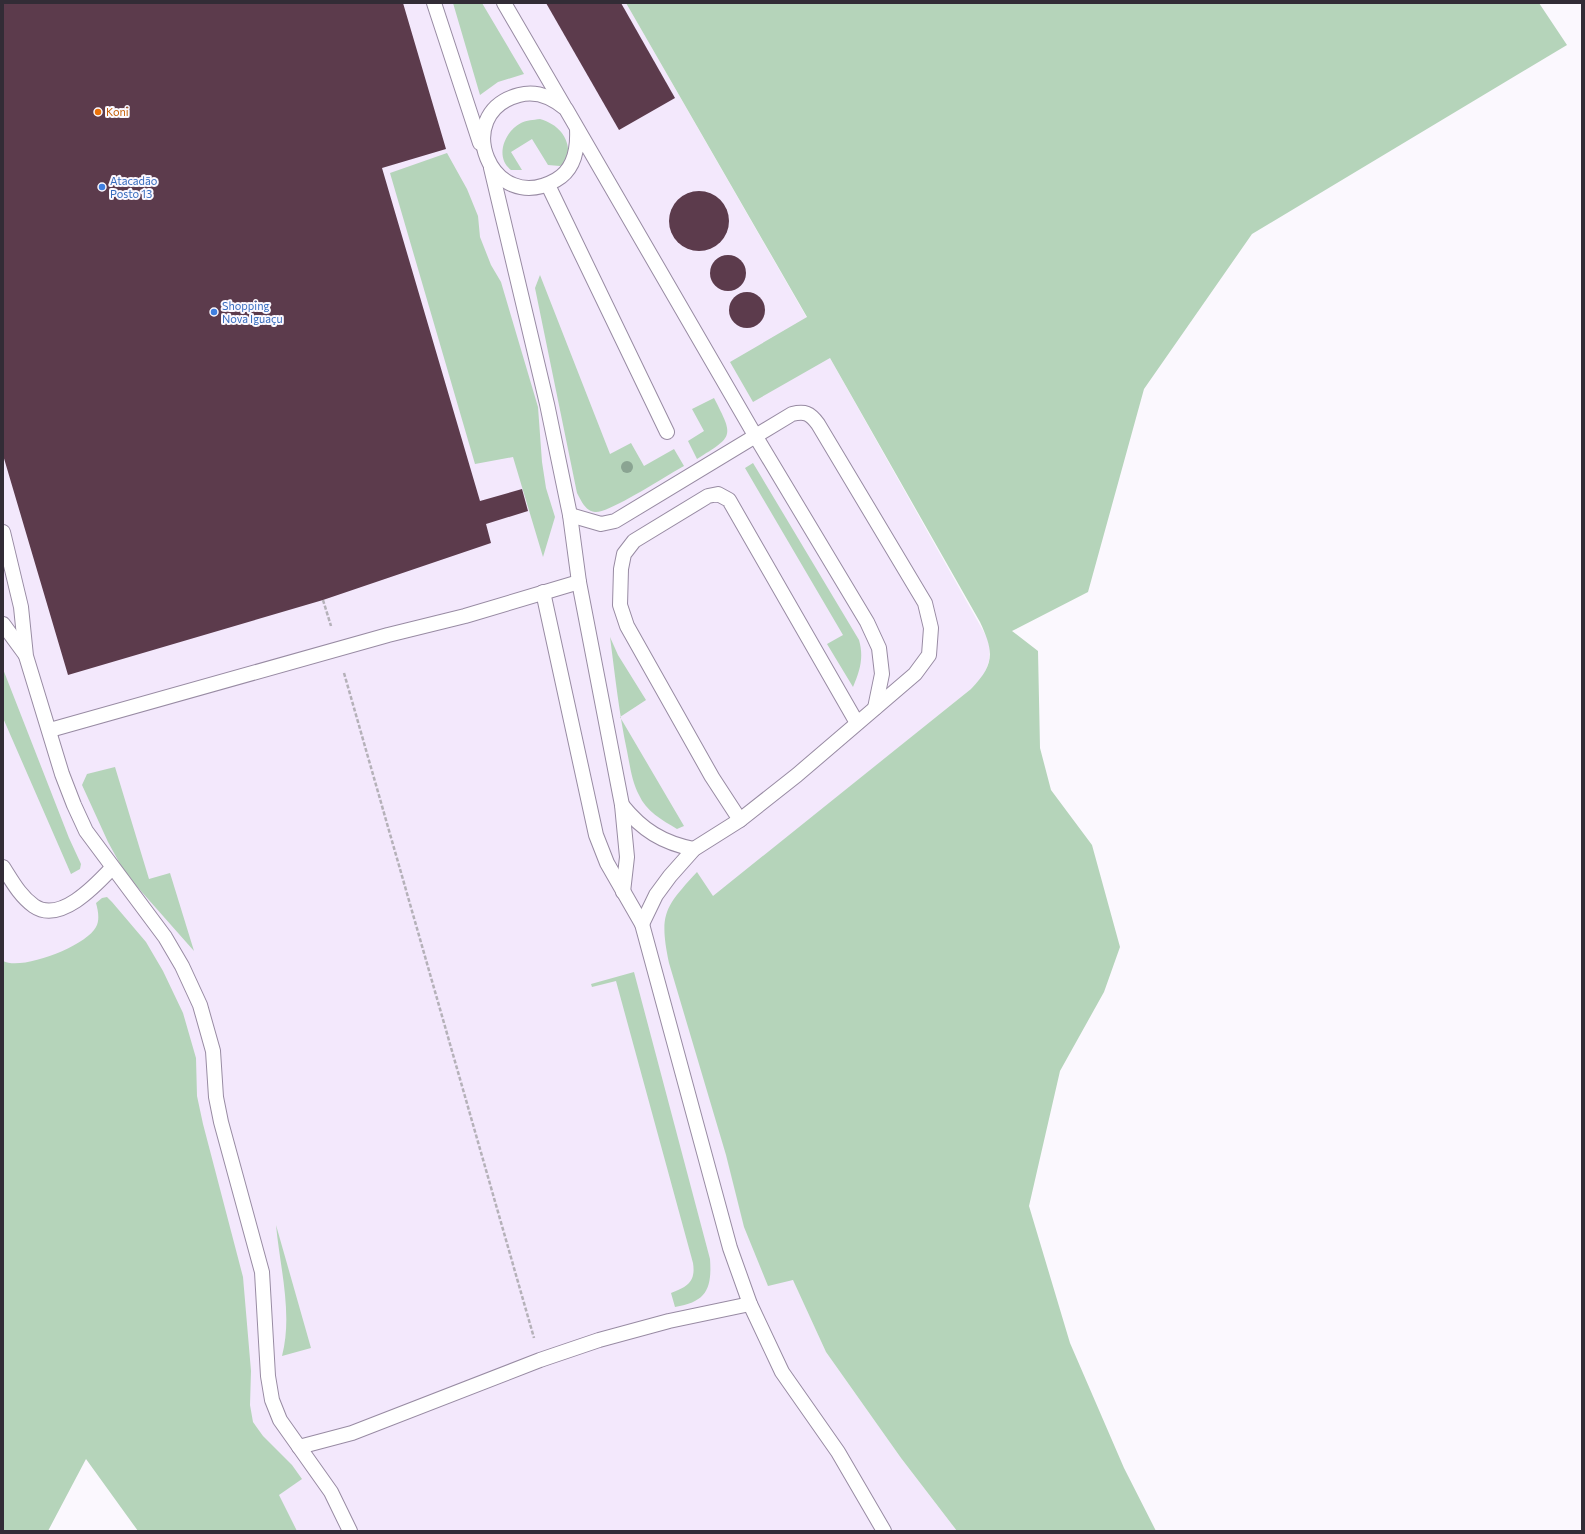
<svg xmlns="http://www.w3.org/2000/svg" width="1585" height="1534" font-family="Commissioner,sans-serif">
<style>
.built{fill:#f3e8fc}
.green{fill:#b5d4ba}
.building{fill:#5c3b4c}
.lines{fill:none;stroke-linecap:round;stroke-linejoin:round}
.service-casing{stroke:#988ba3;stroke-width:16}
.path{stroke:#b5b1b9;stroke-width:2.5;stroke-dasharray:4 2;stroke-linecap:butt}
.service{stroke:#fff;stroke-width:14}
.tree{fill:#8aa492}
.food-dot{fill:#e8710a;stroke:#fbf8fe;stroke-width:1.5}
.shop-dot{fill:#3f7fe0;stroke:#fbf8fe;stroke-width:1.5}
.labels{text-anchor:middle;stroke-width:4;stroke-linejoin:round;paint-order:stroke}
.food-label{font-size:11px;fill:#c56008;stroke:#fbf8fe;text-anchor:start}
.shop-label{font-size:11px;fill:#366cbe;stroke:#fbf8fe;text-anchor:start}
</style>
<rect width="100%" height="100%" fill="#fbf8fe"/>
<polygon class="built" points="3,3 626,3 830,358 990,643 989,661 984,675 971,689 713,897 793,1279 826,1352 901,1458 957,1531 259,1531 3,1108"/>
<g class="green">
<polygon points="453,3 482,3 524,74 498,82 480,95"/>
<path d="M626 3H1539L1567 45 1252 234 1144 389 1088 592 1012 631 1038 651 1040 748 1051 790 1092 845 1120 947 1104 992 1060 1071 1029 1206 1070 1343 1124 1468 1156 1531H957L901 1458 826 1352 793 1280 768 1286 744 1227 726 1155 669 963C659 914 664 908 697 872L713 896 971 689C995 664 994 652 980 622L830 358 753 402 730 362 807 317Z"/>
<path d="M540 119C560 125 571 139 568 161L560 166 548 165 532 139 511 152 522 170H511C494 157 505 131 521 123 527 120 533 120 540 119Z"/>
<polygon points="447,153 467,189 478,216 480,237 491,265 501,282 538,407 542,462 546,488 555,517 543,557 513,457 475,464 390,173"/>
<path d="M540 275 610 454 631 443 644 466 674 449 684 466C669 474 608 514 595 512 585 511 581 500 577 493L535 288Z"/>
<path d="M714 398C734 437 734 436 697 459L688 441 704 431 692 409Z"/>
<path d="M753 463 859 640C864 657 860 671 853 687L827 644 843 635 745 468Z"/>
<path d="M610 637 618 655 646 700 620 717 684 826 677 829C662 820 646 811 639 795 632 782 630 766 627 751 619 713 615 675 610 637Z"/>
<polygon points="3,669 69,838 81,864 80,869 71,874 3,718"/>
<polygon points="115,767 149,879 170,873 194,951 125,873 108,842 82,785 87,774"/>
<path d="M107 897 112 902 146 942 163 971 183 1013 196 1058 197 1096 203 1124 243 1277 251 1371 250 1405 253 1422 263 1436 292 1465 302 1479 279 1495 297 1531H138L86 1459 48 1531H3V961C22 971 86 946 96 927 100 920 98 910 96 903L102 898Z"/>
<path d="M634 972 710 1259C712 1288 707 1302 675 1307L671 1293C687 1287 696 1282 693 1263L616 981 592 987 591 984Z"/>
<path d="M276 1225 311 1348 282 1356C293 1314 280 1268 276 1225Z"/>
</g>
<g class="building">
<polygon points="3,3 403,3 446,149 382,168 480,501 522,489 528,511 486,524 491,543 323,600 68,675 3,455"/>
<polygon points="546,3 621,3 675,98 619,130"/>
<circle cx="699" cy="221" r="30"/>
<circle cx="728" cy="273" r="18"/>
<circle cx="747" cy="310" r="18"/>
</g>
<g class="lines">
<g class="service-casing">
<g id="service">
<polyline points="434,3 480,143"/>
<polyline points="504,3 564,106"/>
<path d="M577 129C578 149 574 170 556 180 491 217 450 113 519 95 537 90 552 97 566 109L756 437 867 622 879 648 882 674 875 708"/>
<polyline points="491,168 547,404 570,515 579,582 622,805 627,857 623,892"/>
<polyline points="548,185 667,432"/>
<path d="M570 515 601 524 615 521 792 414C805 411 810 413 818 424L925 603 931 628 929 655 915 674 797 775 740 820 694 849 670 876 656 895 642 924"/>
<polyline points="3,532 21,607 26,656 62,774 74,805 86,831 165,937 182,966 200,1005 213,1051 216,1097 221,1122 262,1272 268,1376 272,1400 280,1420 331,1492 350,1531"/>
<polyline points="543,592 596,835 607,863 642,924 730,1248 750,1304 782,1372 838,1452 884,1531"/>
<polyline points="3,624 25,654"/>
<polyline points="50,730 388,635 465,616 579,582"/>
<path d="M622 805C642 830 663 843 694 849"/>
<polyline points="740,820 712,777 627,626 620,605 621,569 624,554 634,541 708,496 718,494 729,500 857,723"/>
<path d="M3 867C12 881 20 896 34 906 60 924 96 885 112 868"/>
<polyline points="299,1447 352,1433 540,1360 599,1340 669,1321 750,1304"/>
</g>
</g>
<g class="path">
<polyline points="323,600 331,626"/>
<polyline points="344,673 534,1338"/>
</g>
<use href="#service" class="service"/>
</g>
<circle class="tree" cx="627" cy="467" r="6"/>
<circle class="food-dot" cx="98" cy="112" r="4"/>
<g class="shop-dot">
<circle cx="102" cy="187" r="4"/>
<circle cx="214" cy="312" r="4"/>
</g>
<g class="labels">
<g class="food-label">
<text x="106" y="116">Koni</text>
</g>
<g class="shop-label">
<text x="110" y="185">Atacadão<tspan x="110" dy="13">Posto 13</tspan></text>
<text x="222" y="310">Shopping<tspan x="222" dy="13">Nova Iguaçu</tspan></text>
</g>
</g>
<rect width="1585" height="1534" fill="none" stroke="#322c36" stroke-width="8"/>
</svg>
